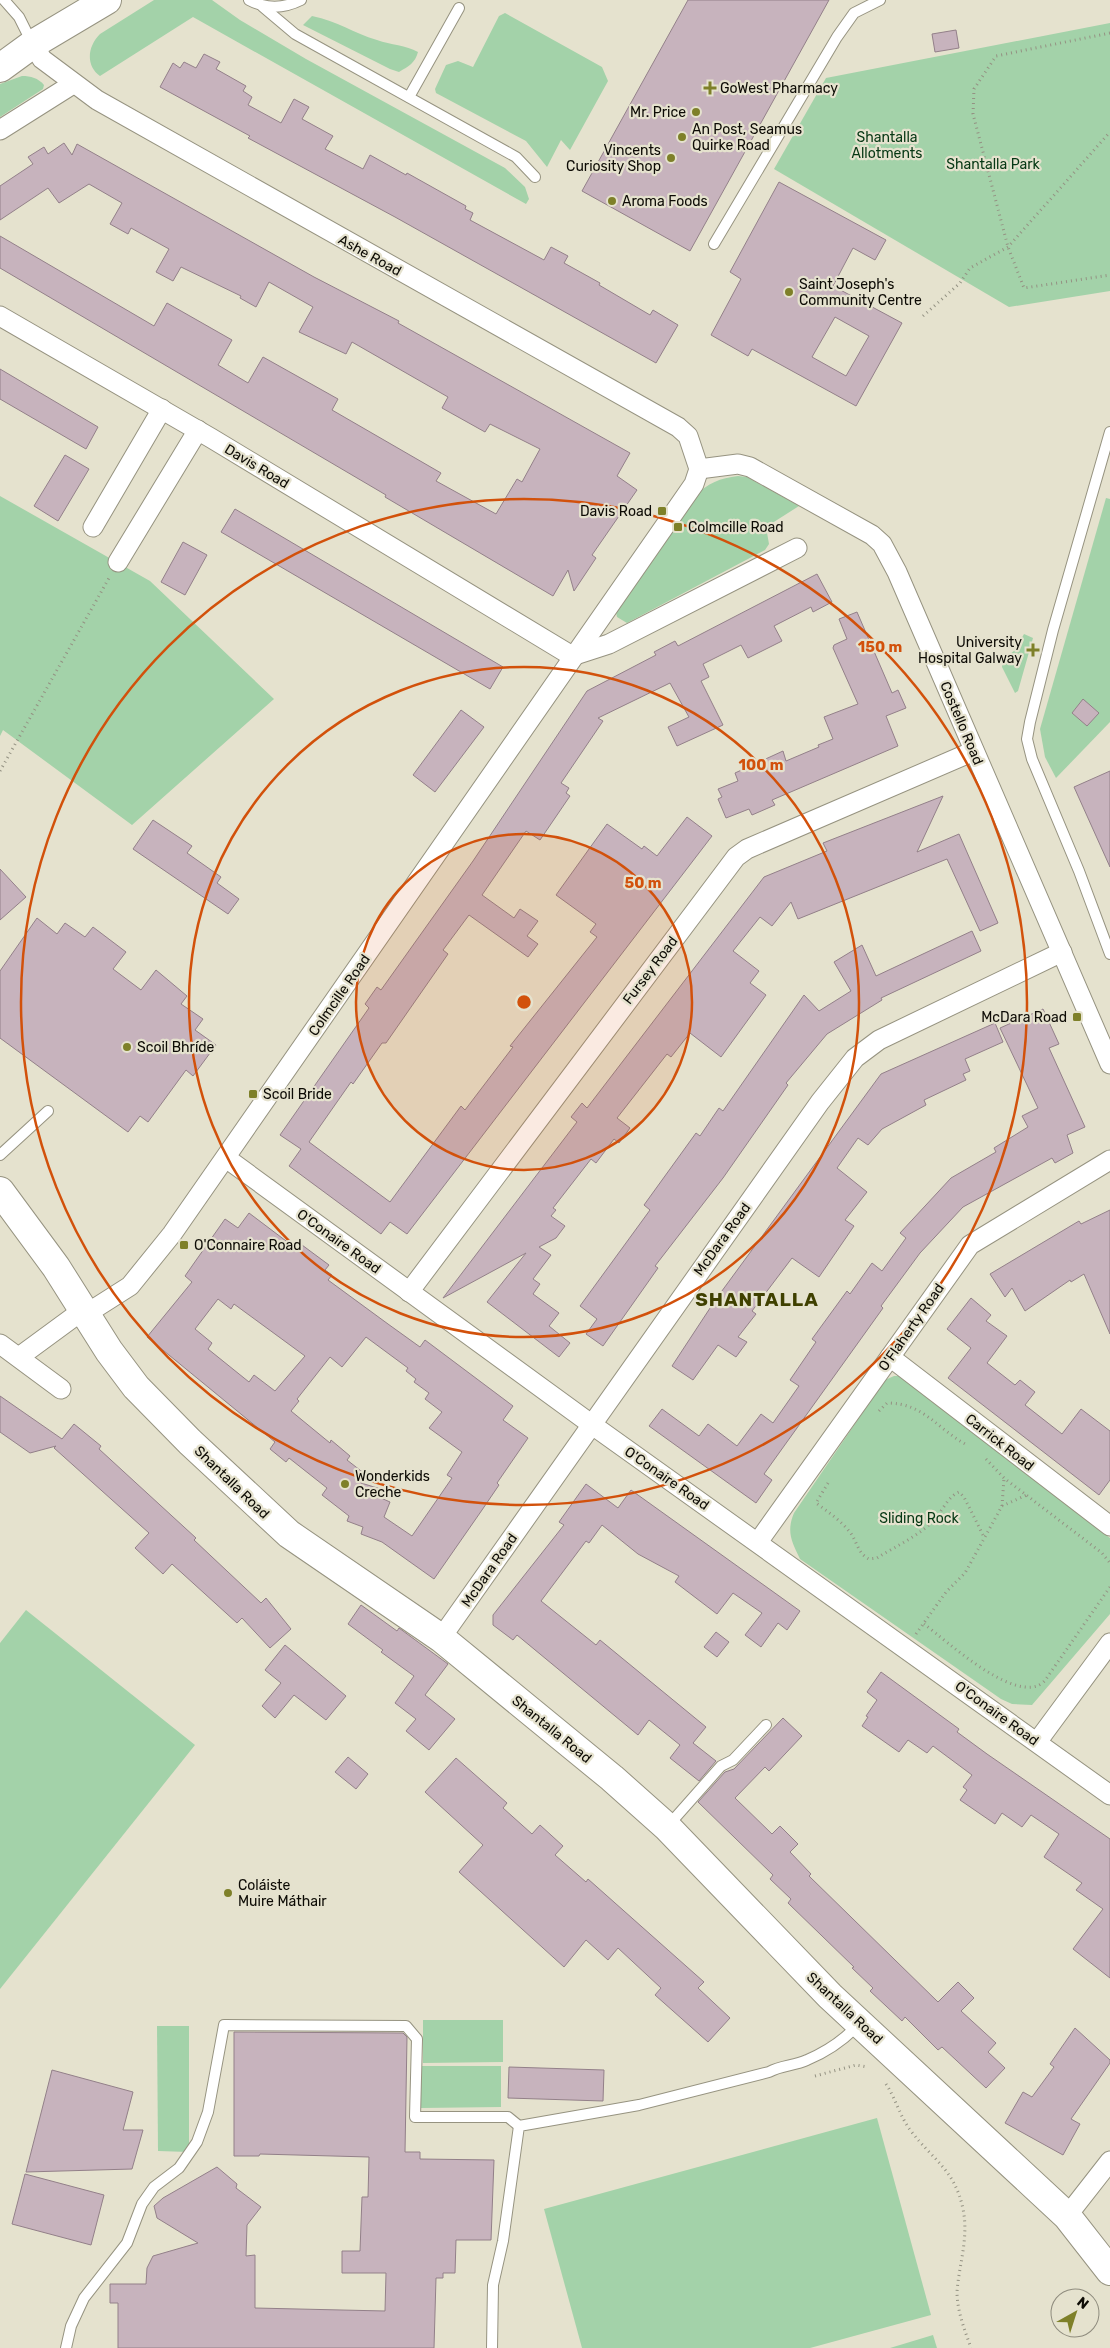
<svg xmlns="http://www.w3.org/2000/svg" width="1110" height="2348" font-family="Rubik,sans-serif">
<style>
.green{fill:#a3d2a9}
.building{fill:#c7b3bd;stroke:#938089;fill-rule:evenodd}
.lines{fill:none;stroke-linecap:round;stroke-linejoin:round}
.lane-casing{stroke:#969380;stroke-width:12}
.street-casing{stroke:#969380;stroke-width:21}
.secondary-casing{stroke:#969380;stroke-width:30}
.path{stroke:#949283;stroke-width:3;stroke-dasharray:1 4;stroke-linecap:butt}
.lane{stroke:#fff;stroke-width:10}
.street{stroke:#fff;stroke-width:19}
.secondary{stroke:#fff;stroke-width:28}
.ring{fill:none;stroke:#d2510b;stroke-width:2.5}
.poi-dot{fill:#7e8029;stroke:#e5e2ce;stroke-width:2}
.labels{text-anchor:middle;stroke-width:4.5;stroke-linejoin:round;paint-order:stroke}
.poi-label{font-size:14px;fill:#0d0b05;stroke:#e5e2ce;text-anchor:start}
.park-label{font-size:14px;fill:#063814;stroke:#e5e2ce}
.street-label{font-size:14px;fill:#0d0b05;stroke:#e5e2ce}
.district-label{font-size:19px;font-weight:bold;letter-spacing:1px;fill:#3f4000;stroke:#e5e2ce}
.centre{fill:#d2510b;stroke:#e5e2ce;stroke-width:2.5}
.ring-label{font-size:15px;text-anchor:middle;font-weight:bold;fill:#d2510b;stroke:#e5e2ce;stroke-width:4.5;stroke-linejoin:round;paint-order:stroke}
</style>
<rect width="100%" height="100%" fill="#e5e2ce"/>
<g class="green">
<path d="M154 0H212L240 20 306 59 505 168 525 187 529 199 526 204 193 17 100 76C85 65 88 46 100 34Z"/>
<polygon points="505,13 602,67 608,81 570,150 561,140 547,167 526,141 436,93 435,89 446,65 458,61 473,67 499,16"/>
<path d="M312 16C338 21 353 33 377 40 391 45 406 45 418 52 415 63 409 66 399 72L390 69 303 25Z"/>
<polygon points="1110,23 1110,291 1009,307 774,169 826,78"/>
<path d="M22 76C31 76 38 78 44 85L43 89 0 117V84Z"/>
<path d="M738 476 747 477 799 506 766 527 769 544 765 550 627 623 617 617 616 612 695 496C708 483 720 478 738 476Z"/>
<polygon points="0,496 150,581 274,699 132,825 3,730 0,736"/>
<polygon points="1106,498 1110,499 1110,722 1056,778 1045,757 1040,729"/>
<polygon points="1024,634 1033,638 1018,691 1015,693 1002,667 1003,660 1015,650"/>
<path d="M894 1376H902L912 1382 1110 1538V1614L1032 1705 1012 1704 1001 1699 800 1559C792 1542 786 1532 794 1513L885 1380Z"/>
<polygon points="26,1610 195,1745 0,1989 0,1643"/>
<polygon points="423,2020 503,2020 503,2062 423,2063"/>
<polygon points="157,2026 189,2026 189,2152 158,2151"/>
<polygon points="420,2066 501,2066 501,2107 421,2108"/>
<polygon points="877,2118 931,2315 810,2348 582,2348 544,2209"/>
<polygon points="933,2335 937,2348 890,2348"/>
</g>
<g class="building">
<polygon points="688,0 829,0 690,251 582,191"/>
<polygon points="956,30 959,48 935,52 932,34"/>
<polygon points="204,54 220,62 216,69 246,86 243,91 252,97 248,105 281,123 294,99 309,107 302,119 333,136 325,149 363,169 370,155 406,175 407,173 466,206 465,209 473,213 470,220 544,260 551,247 568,256 564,263 600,283 599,285 650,315 653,310 678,325 656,363 395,217 248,138 250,136 160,87 173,63 180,68 184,62 196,68"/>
<polygon points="64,143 72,155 77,144 314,277 399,321 398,323 630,453 617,476 637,490 592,555 596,558 574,591 568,570 553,596 385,497 386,495 0,268 0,236 154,326 167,303 232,340 218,365 248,383 263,357 338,399 332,410 441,473 436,481 496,514 517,479 522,482 540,449 490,424 485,432 442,408 448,397 352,342 346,354 299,332 313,307 269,282 256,307 240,298 241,296 181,267 173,281 156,272 169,249 131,228 128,234 110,224 122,203 89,184 59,203 48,188 0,220 0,186 33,164 28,157 44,147 48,154"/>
<path d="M779 182 886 240 875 260 853 248 833 286 902 323 856 406 752 349 748 356 711 335 741 279 730 272ZM835 317 869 336 846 376 812 357Z"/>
<polygon points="0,369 98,427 86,449 0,399"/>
<polygon points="65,455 89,469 58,521 34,506"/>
<polygon points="235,509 503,667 490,689 221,532"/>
<polygon points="183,542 207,555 185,595 161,582"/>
<polygon points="817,574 832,602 813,612 811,607 774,626 782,641 748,658 741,645 703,664 709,677 701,681 723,725 677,746 668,727 689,717 670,683 598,718 603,721 561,783 569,788 566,793 570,796 540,840 526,831 482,895 514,918 520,909 538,921 527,936 538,944 528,957 469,915 443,950 448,954 386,1043 382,1043 353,1084 351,1082 309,1142 390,1202 461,1106 465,1110 513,1047 510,1046 597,937 590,932 596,924 556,895 607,824 642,849 644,846 657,856 687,817 712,836 407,1234 390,1222 381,1234 289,1166 301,1149 280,1135 369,1008 365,1004 377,987 381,990 473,861 587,691 656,655 654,652 675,641 678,646"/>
<polygon points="857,612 892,693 898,690 906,708 886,716 898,746 772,800 775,805 752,815 749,809 726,818 718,799 722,797 718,789 738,781 735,773 783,751 786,761 819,747 818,745 833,739 824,717 858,704 833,648 834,645 847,639 839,619"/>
<polygon points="1083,699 1099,713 1087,726 1072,713"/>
<polygon points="461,710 484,727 435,792 413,775"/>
<polygon points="1110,771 1110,867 1074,787"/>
<polygon points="943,796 917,852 959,834 998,923 980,931 947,859 798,919 791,902 772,926 760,917 733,951 759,971 750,983 766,995 721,1057 690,1033 671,1057 667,1054 617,1118 630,1128 619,1143 614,1139 596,1163 591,1159 553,1208 556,1210 551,1216 565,1226 556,1238 539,1247 551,1255 533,1279 540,1284 533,1294 559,1313 549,1326 570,1343 559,1357 487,1302 526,1253 443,1298 577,1122 571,1117 582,1103 587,1108 764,877 827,851 823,843"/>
<polygon points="153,820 192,846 187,853 221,877 217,883 239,899 228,914 133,849"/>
<polygon points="0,869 26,897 0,920"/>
<polygon points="37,918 57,934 65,923 85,937 93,927 126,952 113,969 141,990 156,970 187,996 181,1004 203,1019 195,1030 216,1045 193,1076 186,1070 148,1122 140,1116 128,1132 0,1038 0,971"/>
<polygon points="972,931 981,951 881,998 882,1000 827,1034 786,1083 788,1085 723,1178 655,1266 658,1268 603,1346 586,1334 597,1319 580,1306 650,1210 644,1205 696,1133 700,1136 719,1108 723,1111 804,995 819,1011 851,991 834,962 862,945 876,976"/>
<polygon points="1043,1009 1059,1044 1049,1048 1085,1127 1067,1135 1073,1153 1055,1163 1052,1158 963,1207 920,1253 881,1306 883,1308 769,1467 764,1474 772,1480 756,1503 649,1426 662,1409 699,1436 708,1424 737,1446 761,1414 773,1423 799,1386 790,1380 816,1342 812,1339 847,1291 850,1294 872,1263 882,1271 906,1238 900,1233 951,1178 996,1152 994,1148 1028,1127 1022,1116 1038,1108 1000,1028"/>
<polygon points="995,1023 1003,1042 965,1059 970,1071 963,1074 966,1080 924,1100 926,1105 882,1129 868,1145 858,1138 837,1168 867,1192 845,1220 854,1226 819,1277 792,1258 752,1311 756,1314 738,1337 747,1342 736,1357 718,1345 693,1380 672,1366 716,1299 881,1074"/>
<polygon points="1110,1210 1110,1334 1084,1274 1071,1282 1070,1280 1025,1311 1012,1288 1005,1297 990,1274 1079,1221 1081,1224"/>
<path d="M249 1213 298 1250 302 1245 329 1265 325 1270 332 1275 328 1280 388 1324 420 1347 425 1340 513 1406 503 1420 528 1438 497 1483 499 1485 482 1510 434 1579 382 1542 361 1534 363 1527 347 1521 349 1516 322 1495 327 1488 289 1458 286 1462 270 1449 275 1442 147 1337 192 1282 185 1276 225 1219 238 1228ZM218 1299 231 1309 234 1304 305 1356 275 1391 254 1375 249 1382 208 1349 212 1343 195 1329ZM366 1337 408 1368 406 1371 416 1379 414 1382 429 1393 425 1399 442 1412 429 1428 462 1452 447 1475 452 1478 412 1536 384 1517 390 1502 381 1498 384 1490 361 1483 365 1474 347 1460 350 1456 331 1440 330 1443 291 1411 299 1401 297 1399 330 1357 342 1367Z"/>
<polygon points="971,1298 991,1315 986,1321 1007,1336 987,1363 1015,1385 1020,1380 1035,1392 1025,1405 1062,1434 1081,1409 1110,1431 1110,1480 1099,1495 948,1378 971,1348 947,1329"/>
<polygon points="0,1396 62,1439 74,1424 101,1446 99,1449 196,1538 194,1540 261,1603 266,1598 291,1629 270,1648 242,1618 237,1623 172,1564 163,1574 135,1548 149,1533 54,1448 56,1446 30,1453 0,1432"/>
<polygon points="586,1484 618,1508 631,1490 800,1611 787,1630 778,1623 761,1647 745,1635 762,1613 733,1593 717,1614 675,1582 679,1576 638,1554 602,1525 589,1543 586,1541 541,1601 596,1645 600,1640 706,1727 693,1743 716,1761 699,1781 670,1758 680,1745 649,1720 638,1735 517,1635 513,1640 493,1625 493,1615 564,1525 559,1522"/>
<polygon points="361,1605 397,1631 399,1628 448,1664 425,1695 455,1719 429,1750 406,1731 416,1719 395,1703 414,1676 381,1652 383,1650 348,1624"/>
<polygon points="716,1632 729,1642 717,1657 704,1647"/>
<polygon points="285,1645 346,1696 326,1720 294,1695 275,1718 262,1706 281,1683 265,1670"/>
<polygon points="881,1672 959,1729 957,1732 987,1754 1110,1839 1110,1978 1073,1949 1103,1909 1076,1890 1082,1883 1044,1857 1059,1834 1031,1815 1022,1827 1002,1813 995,1824 960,1800 967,1790 963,1787 972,1775 933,1746 927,1753 908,1740 899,1752 862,1726 868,1717 866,1716 877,1700 867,1692"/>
<polygon points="783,1718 802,1736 769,1771 765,1767 735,1798 772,1834 780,1826 798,1844 790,1852 811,1874 809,1876 938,2002 958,1982 974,1998 961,2011 996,2043 988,2052 1005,2068 986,2088 942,2047 938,2050 905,2017 902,2021 870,1991 873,1988 852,1968 854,1967 788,1903 791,1899 770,1879 773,1875 698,1802 725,1772 734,1769"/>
<polygon points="348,1757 368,1774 356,1789 335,1772"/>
<polygon points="456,1758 507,1803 503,1808 532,1834 540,1825 563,1846 555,1855 586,1882 588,1879 704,1982 698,1988 730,2018 708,2042 655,1995 661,1988 618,1948 608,1960 586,1940 564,1967 459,1872 483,1845 425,1792"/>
<polygon points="1075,2028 1110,2060 1110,2063 1071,2119 1080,2124 1063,2155 1005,2123 1023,2092 1032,2097 1054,2067 1050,2064"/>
<polygon points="234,2032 403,2033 407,2037 405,2152 420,2152 420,2159 494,2160 491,2240 456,2240 455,2273 443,2273 443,2278 436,2278 434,2348 118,2348 118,2303 110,2303 110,2284 146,2284 147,2268 153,2256 198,2243 157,2218 154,2206 163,2198 217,2167 237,2184 236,2188 261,2207 247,2225 246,2256 255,2255 255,2308 385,2311 386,2273 342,2273 342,2251 360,2251 362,2197 368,2197 369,2157 260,2154 259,2156 234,2156"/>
<polygon points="509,2067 604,2070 603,2101 508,2098"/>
<polygon points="52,2070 133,2092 123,2130 143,2130 132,2169 26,2172"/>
<polygon points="25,2174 104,2195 91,2245 12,2224"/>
</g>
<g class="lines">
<g class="lane-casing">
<g id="lane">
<polyline points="4,0 19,17 32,43"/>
<path d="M249 0C266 9 283 9 301 0"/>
<polyline points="263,7 295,34 516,157 535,177"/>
<polyline points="409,97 459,8"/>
<polyline points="714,244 837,37 854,13 880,0"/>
<polyline points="1110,432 1053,630 1030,722 1027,739 1032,759 1079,871 1110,954"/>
<polyline points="0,1155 48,1111"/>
<polyline points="667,1827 721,1766 733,1760 766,1725"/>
<polyline points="66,2348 71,2326 84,2298 127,2243 142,2204 154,2187 179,2168 197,2142 208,2112 224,2025 406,2026 417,2039 415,2117 508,2117 519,2126"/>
<path d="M492 2348 493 2285 503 2241 519 2126 639 2105 769 2072C781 2065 794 2066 807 2060 826 2052 845 2039 859 2024"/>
</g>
</g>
<g class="street-casing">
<g id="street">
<polyline points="33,44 42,59 97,100 678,427 688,436 699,469"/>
<polyline points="0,130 73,84"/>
<polyline points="0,316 211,438 572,656 609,644 797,548"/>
<polyline points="699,469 738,464 750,467 872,535 882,544 897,572 1110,1064"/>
<polyline points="93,527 162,409"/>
<polyline points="118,562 198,430"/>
<polyline points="226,1158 591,1424 1110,1795"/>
<polyline points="409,1292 736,857 747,849 974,751"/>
<polyline points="86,1314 130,1286 172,1234 694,484 699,469"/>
<polyline points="0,1344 61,1389"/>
<polyline points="19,1357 83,1310"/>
<polyline points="890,1357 1110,1526"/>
<polyline points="758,1542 970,1245 1110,1160"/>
<polyline points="441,1638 820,1102 855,1058 879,1040 1062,952"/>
<polyline points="1037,1742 1110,1643"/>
<polyline points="1067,2216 1110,2161"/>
</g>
</g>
<g class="secondary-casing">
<g id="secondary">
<polyline points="0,68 33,44 107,0"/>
<polyline points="0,1191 56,1267 109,1351 136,1387 190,1442 289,1534 441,1638 612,1778 667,1827 830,1996 1067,2216 1110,2271"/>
</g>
</g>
<g class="path">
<polyline points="1110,33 996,56 974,89 973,114 1008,247 1024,288 1110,275"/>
<polyline points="923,316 960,283 970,268 1008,247 1110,132"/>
<polyline points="0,771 109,578"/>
<path d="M879 1411 887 1403C924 1403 937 1429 967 1445"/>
<polyline points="986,1459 1004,1478 1102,1553 1110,1563"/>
<path d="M828 1483 816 1503C828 1512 840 1520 849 1531 857 1540 857 1553 869 1559L877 1558C896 1546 921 1535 936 1518 943 1509 949 1496 959 1492L964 1497 984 1537"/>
<polyline points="1002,1506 1004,1478"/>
<path d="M924 1624C948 1642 1006 1696 1037 1686 1040 1685 1044 1682 1046 1679L1110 1587"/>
<polyline points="916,1634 946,1592 965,1573 1002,1506 1029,1494"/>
<polyline points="815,2076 856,2065 867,2067"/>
<path d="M886 2084C896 2099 900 2117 911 2131 933 2160 955 2170 963 2209 969 2238 959 2264 957 2292 957 2311 965 2331 971 2348"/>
</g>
<use href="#lane" class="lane"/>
<use href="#street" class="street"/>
<use href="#secondary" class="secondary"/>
</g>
<circle cx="524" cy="1002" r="168" fill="#d2510b" fill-opacity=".12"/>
<g class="ring">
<circle cx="524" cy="1002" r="168"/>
<circle cx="524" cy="1002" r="335"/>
<circle cx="524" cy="1002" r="503"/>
</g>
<g class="poi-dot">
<path d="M707.5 80.5h5v5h5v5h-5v5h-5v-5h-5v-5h5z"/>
<circle cx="696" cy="112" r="5"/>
<circle cx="682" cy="137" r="5"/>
<circle cx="671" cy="158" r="5"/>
<circle cx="612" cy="201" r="5"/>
<circle cx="789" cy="292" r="5"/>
<rect x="657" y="506" width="10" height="10" rx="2.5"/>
<rect x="673" y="522" width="10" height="10" rx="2.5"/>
<path d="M1030.5 642.5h5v5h5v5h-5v5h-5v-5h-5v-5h5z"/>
<rect x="1072" y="1012" width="10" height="10" rx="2.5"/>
<circle cx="127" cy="1047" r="5"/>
<rect x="248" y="1089" width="10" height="10" rx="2.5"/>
<rect x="179" y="1240" width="10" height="10" rx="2.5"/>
<circle cx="345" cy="1484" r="5"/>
<circle cx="228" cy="1893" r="5"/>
</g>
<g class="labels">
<g class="poi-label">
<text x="720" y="93">GoWest Pharmacy</text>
<text x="686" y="117" text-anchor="end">Mr. Price</text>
<text x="692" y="134">An Post, Seamus<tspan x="692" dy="16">Quirke Road</tspan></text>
<text x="661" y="155" text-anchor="end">Vincents<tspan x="661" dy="16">Curiosity Shop</tspan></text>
<text x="622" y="206">Aroma Foods</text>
<text x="799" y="289">Saint Joseph's<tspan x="799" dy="16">Community Centre</tspan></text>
<text x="652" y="516" text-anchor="end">Davis Road</text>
<text x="688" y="532">Colmcille Road</text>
<text x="1022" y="647" text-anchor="end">University<tspan x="1022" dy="16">Hospital Galway</tspan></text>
<text x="1067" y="1022" text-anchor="end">McDara Road</text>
<text x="137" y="1052">Scoil Bhríde</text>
<text x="263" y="1099">Scoil Bride</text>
<text x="194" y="1250">O'Connaire Road</text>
<text x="355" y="1481">Wonderkids<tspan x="355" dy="16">Creche</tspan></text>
<text x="238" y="1890">Coláiste<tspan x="238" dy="16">Muire Máthair</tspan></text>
</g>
<g class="park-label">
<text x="887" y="142">Shantalla<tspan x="887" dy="16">Allotments</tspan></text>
<text x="993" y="169">Shantalla Park</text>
<text x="919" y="1523">Sliding Rock</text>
</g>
<g class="street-label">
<text transform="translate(370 255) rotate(29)" y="5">Ashe Road</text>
<text transform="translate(257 466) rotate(31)" y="5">Davis Road</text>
<text transform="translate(962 723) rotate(67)" y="5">Costello Road</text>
<text transform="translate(650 970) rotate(-53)" y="5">Fursey Road</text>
<text transform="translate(339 995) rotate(-55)" y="5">Colmcille Road</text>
<text transform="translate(722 1239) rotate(-54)" y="5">McDara Road</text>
<text transform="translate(339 1241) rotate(36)" y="5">O'Conaire Road</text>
<text transform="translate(911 1327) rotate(-55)" y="5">O'Flaherty Road</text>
<text transform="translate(1000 1442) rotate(38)" y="5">Carrick Road</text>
<text transform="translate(667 1478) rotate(35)" y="5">O'Conaire Road</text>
<text transform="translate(232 1482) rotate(44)" y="5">Shantalla Road</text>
<text transform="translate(489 1570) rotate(-55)" y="5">McDara Road</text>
<text transform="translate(997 1713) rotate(36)" y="5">O'Conaire Road</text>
<text transform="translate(552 1729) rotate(39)" y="5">Shantalla Road</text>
<text transform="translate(845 2008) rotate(43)" y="5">Shantalla Road</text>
</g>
<g class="district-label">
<text x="757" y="1306">SHANTALLA</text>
</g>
</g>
<circle cx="524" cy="1002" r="8" class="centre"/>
<g class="ring-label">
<text x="880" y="652">150 m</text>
<text x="761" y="770">100 m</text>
<text x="643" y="888">50 m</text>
</g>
<g transform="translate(1075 2313) rotate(39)"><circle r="24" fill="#e5e2ce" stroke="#8f8c7e"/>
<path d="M0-4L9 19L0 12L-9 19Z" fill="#7e8029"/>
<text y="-8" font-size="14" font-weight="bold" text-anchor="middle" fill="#0d0b05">N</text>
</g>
</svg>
